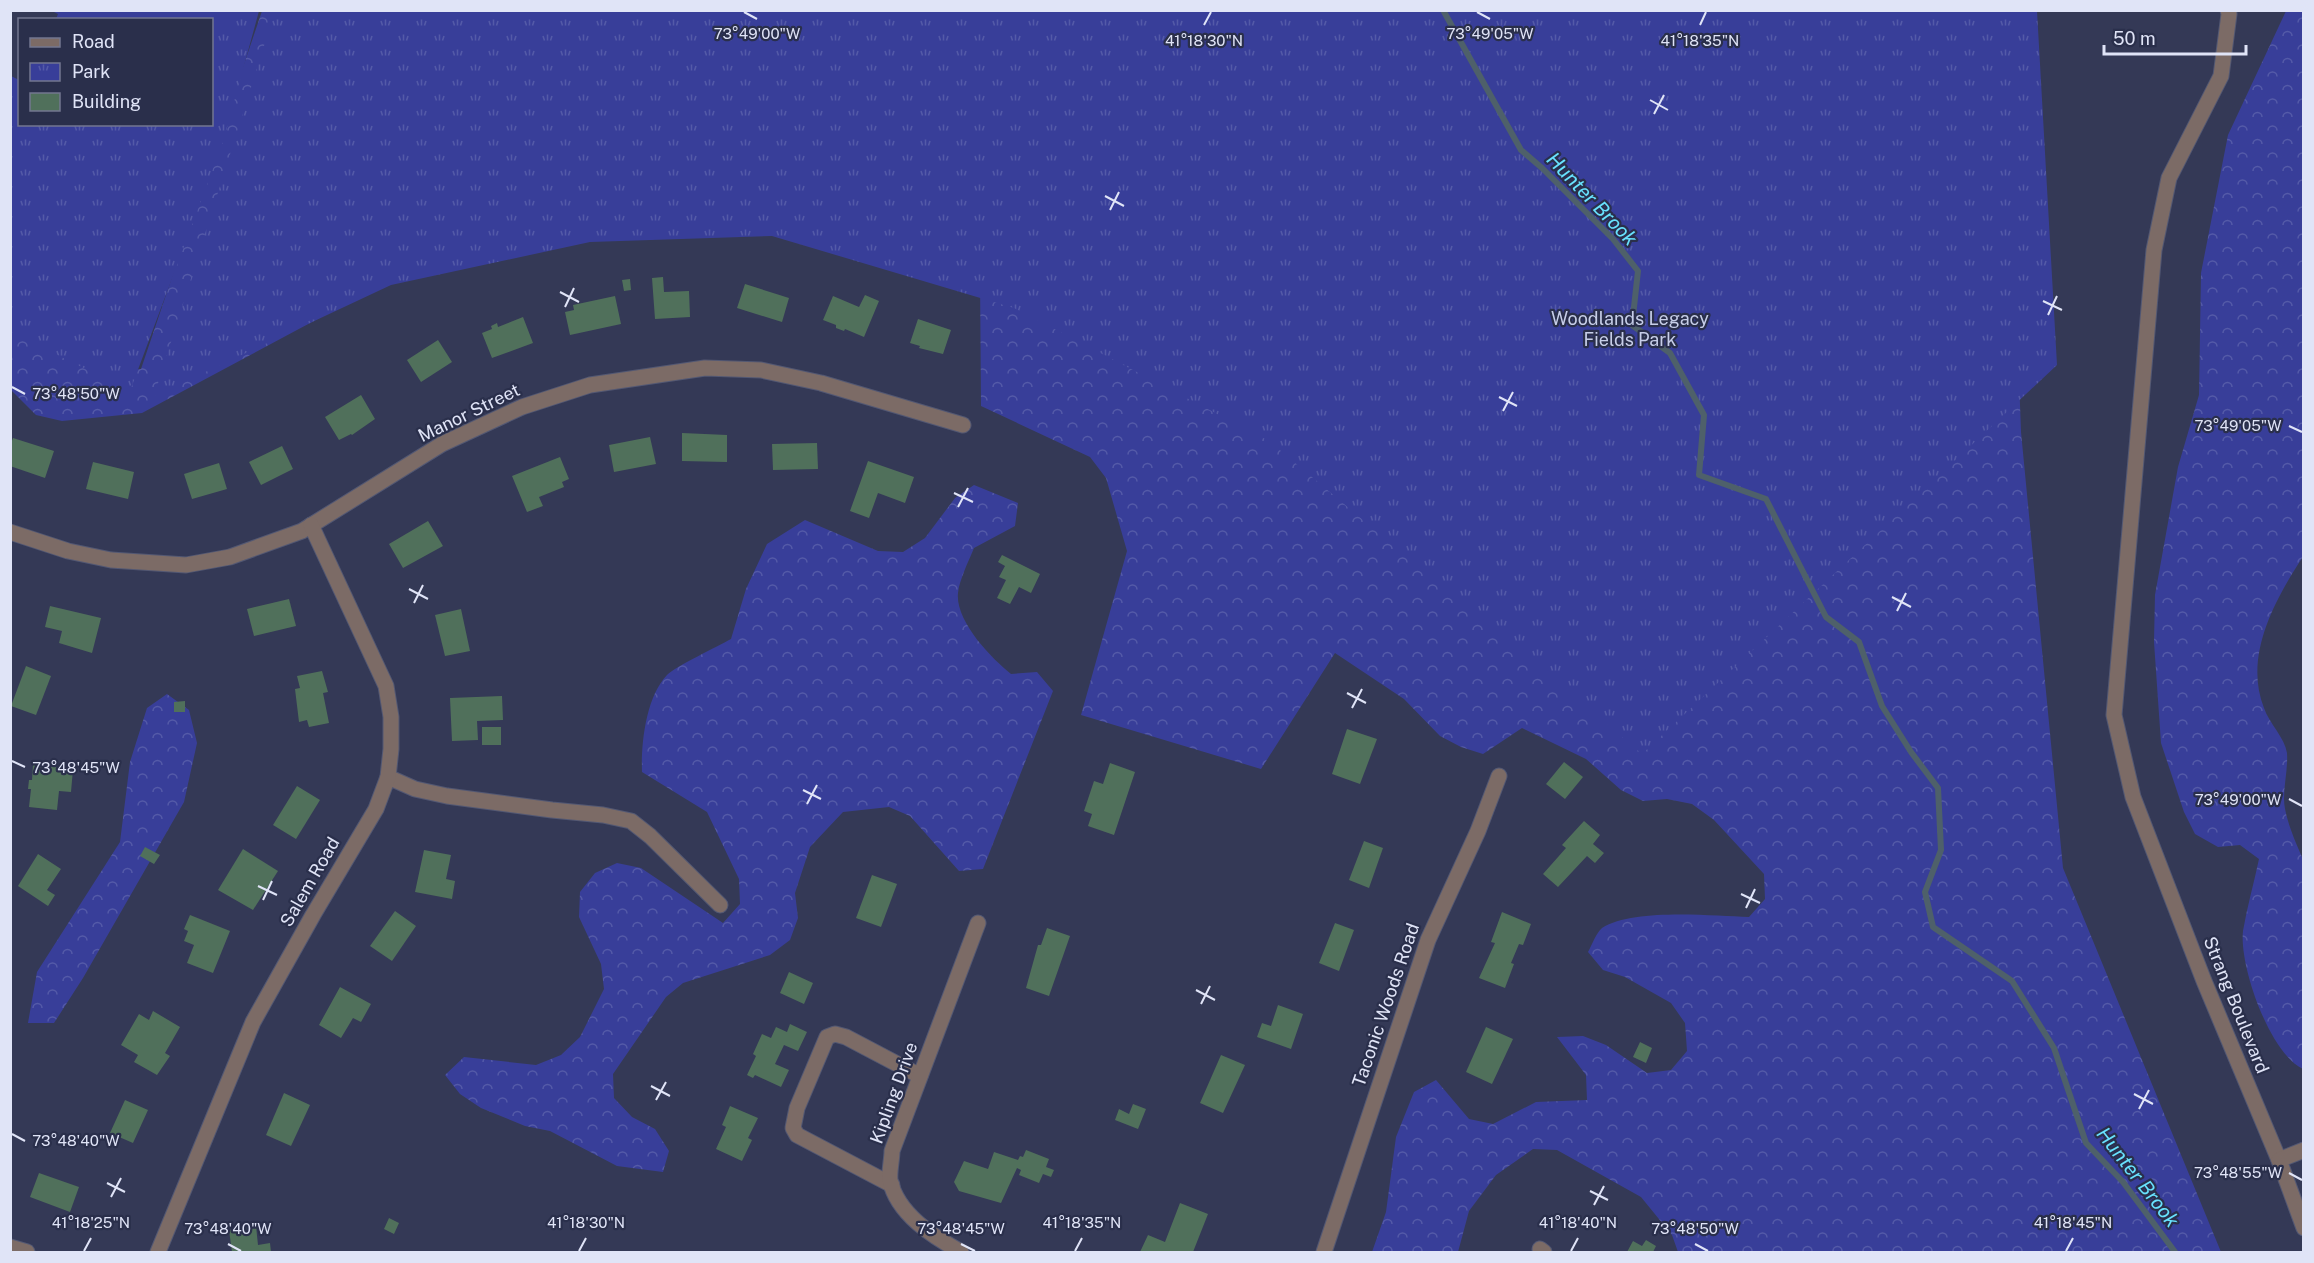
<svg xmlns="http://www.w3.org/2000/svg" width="2314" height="1263" font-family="'Public Sans',sans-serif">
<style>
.forest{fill:url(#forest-crowns)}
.park{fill:url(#park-tufts)}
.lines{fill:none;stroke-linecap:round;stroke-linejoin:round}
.stream{stroke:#4e606a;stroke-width:6}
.building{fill:#50705b}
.minor-casing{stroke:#535873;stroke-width:17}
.minor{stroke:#7c6b66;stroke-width:15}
.ticks{fill:none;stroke:#e0e4f7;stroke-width:2}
.labels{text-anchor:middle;stroke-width:4.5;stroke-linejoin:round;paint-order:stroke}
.park-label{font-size:18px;fill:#c7cee9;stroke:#2a2f4b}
.street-label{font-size:18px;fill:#e0e4f7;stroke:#2a2f4b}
.water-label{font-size:20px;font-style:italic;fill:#68e2fe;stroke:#2a2f4b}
.ticks-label{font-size:15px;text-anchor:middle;fill:#e0e4f7;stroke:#2a2f4b;stroke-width:4.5;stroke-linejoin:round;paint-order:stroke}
</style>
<defs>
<pattern id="forest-crowns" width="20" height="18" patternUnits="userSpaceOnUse" patternTransform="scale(1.5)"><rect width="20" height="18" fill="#383e99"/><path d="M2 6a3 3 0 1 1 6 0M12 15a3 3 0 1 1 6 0" fill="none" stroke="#545aa8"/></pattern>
<pattern id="park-tufts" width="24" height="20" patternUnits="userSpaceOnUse" patternTransform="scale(1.5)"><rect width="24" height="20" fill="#383e99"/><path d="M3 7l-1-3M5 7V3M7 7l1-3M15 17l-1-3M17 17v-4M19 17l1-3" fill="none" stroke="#545aa8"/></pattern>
</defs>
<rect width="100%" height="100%" fill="#343956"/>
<g class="forest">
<path d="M262 11H1996L2012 185 2021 432 2063 868 2221 1252H1678L1672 1235 1641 1197 1557 1150 1533 1149 1496 1175 1469 1211 1458 1252H1372L1386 1212 1396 1137 1414 1092 1436 1080 1469 1119 1493 1124 1536 1102 1587 1100 1586 1075 1557 1037 1583 1036 1606 1045 1647 1073 1671 1070 1687 1051 1685 1023 1671 1003 1625 977 1603 970 1588 952C1592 945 1596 933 1602 928 1634 908 1711 916 1749 917L1765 899 1764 874 1714 820 1692 804 1667 799 1643 801 1621 790 1586 759 1522 728 1483 754 1461 747 1440 736 1404 699 1335 653 1261 769 1081 715 1127 551 1106 478 1090 457 981 406 980 275 741 192 493 225 142 413 62 421 36 415 11 390 10 308 112 371 141 369Z"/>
<path d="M2286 11H2304V555C2276 598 2243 655 2264 708 2269 723 2285 738 2287 753 2288 768 2284 784 2284 799 2284 816 2296 844 2303 859V1069C2270 1054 2239 966 2243 931 2247 907 2254 883 2259 859L2240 845 2218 847 2195 834 2184 812 2161 743 2154 642 2155 595 2178 467 2199 395 2201 273 2228 135Z"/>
<path d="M974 485 1018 503 1015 526 974 548C969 560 959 581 958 593 955 621 991 658 1011 674L1037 672 1053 691 983 869 959 871 910 816 889 807 843 812 810 847 795 893 798 918 790 940 770 955 683 983 666 997 613 1074 614 1098 632 1117 655 1129 669 1151 663 1172 617 1166 550 1131 525 1126 481 1108 460 1094 445 1075 464 1057 536 1065 561 1055 580 1037 604 989 601 964 579 917 580 892 595 873 617 863 641 868 723 923 740 904 739 879 707 812 642 772C641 743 646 697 667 675 676 666 717 647 731 639L746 589 767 544 805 520 878 551 903 552 925 538 955 498Z"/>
<polygon points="167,694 189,710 197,743 184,802 83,978 54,1023 28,1023 37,972 120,842 130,762 147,708"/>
</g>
<g class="park">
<polygon points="52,11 259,11 223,142 130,391 11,332 11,76 19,80 20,124 212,124 212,20 56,19 58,14"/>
<polygon points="275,11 2037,11 2057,365 1642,754 1269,441 1014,308 772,236 590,242 391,285 154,396"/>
</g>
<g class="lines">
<polyline class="stream" points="1443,10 1521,150 1542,168 1613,239 1638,271 1632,325 1670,353 1704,415 1699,475 1766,499 1826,617 1859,642 1882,706 1911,752 1938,788 1941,850 1925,892 1933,927 2012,981 2054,1048 2086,1143 2123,1182 2175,1252"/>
</g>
<g class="building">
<polygon points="663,277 664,292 689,291 690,317 655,319 652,278"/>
<polygon points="630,279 631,290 624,291 622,280"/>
<polygon points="745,284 789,298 782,322 737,308"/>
<polygon points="865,295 879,301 864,337 845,329 844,331 836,328 836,325 823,320 833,296 859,307"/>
<polygon points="615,296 621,324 570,335 565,312 574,310 573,305"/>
<polygon points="523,317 533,343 492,358 482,333 492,329 491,326 497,323 498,327"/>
<polygon points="918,319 951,330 943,354 919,348 920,346 910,343"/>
<polygon points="438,340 452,362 421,382 407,360"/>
<polygon points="361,395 375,419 352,435 351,434 339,440 325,417"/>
<polygon points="682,433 727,435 727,462 682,461"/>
<polygon points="650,437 656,464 614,472 609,445"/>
<polygon points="13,438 54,451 45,478 10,466 10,446"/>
<polygon points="817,443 818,469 773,470 772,444"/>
<polygon points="282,446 293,469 261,485 249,462"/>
<polygon points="560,457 569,479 562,482 564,487 539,497 543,506 527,512 512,476"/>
<polygon points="868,461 914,477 905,503 878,493 869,518 850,511"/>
<polygon points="93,462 134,472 128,499 86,489"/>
<polygon points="219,463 227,489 192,499 184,474"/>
<polygon points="428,521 443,546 403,568 389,544"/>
<polygon points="1002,555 1040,574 1031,593 1019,587 1010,604 997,598 1006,580 999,577 1005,566 998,562"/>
<polygon points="289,599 296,626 254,636 247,609"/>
<polygon points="50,606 101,618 92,653 59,643 62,631 45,627"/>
<polygon points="461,609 470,651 445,656 435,615"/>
<polygon points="26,666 51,676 36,715 11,706"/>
<polygon points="322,671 328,692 323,693 329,723 309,727 307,720 299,722 295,689 300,688 297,676"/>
<polygon points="502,696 503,720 477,721 478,740 452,741 450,698"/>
<polygon points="185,701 185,712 174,712 174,702"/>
<rect x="482" y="727" width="19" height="18"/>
<polygon points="1347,729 1377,739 1360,784 1332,774"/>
<polygon points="1564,762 1583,777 1565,799 1546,784"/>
<polygon points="1110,763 1135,772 1114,835 1088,826 1092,814 1084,811 1094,781 1103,784"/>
<polygon points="33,765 73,769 71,792 59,791 57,810 29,807 31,789 28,789 29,780 32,780"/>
<polygon points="297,786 320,800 296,839 273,825"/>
<polygon points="1584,821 1600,835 1593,844 1604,853 1595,863 1587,856 1558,887 1543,874 1566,848 1562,845"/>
<polygon points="1364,841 1383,848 1369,888 1349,880"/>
<polygon points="145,847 160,855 154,864 140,856"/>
<polygon points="243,849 278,871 253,910 218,890"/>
<polygon points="424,850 451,855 446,879 455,881 452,899 415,892"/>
<polygon points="38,854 61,869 47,890 55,895 48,906 18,886"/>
<polygon points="872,875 897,884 881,927 856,918"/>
<polygon points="395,911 416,926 392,961 370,946"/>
<polygon points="1502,912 1531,924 1523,945 1519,944 1511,963 1514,964 1505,988 1479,978 1495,943 1491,942"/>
<polygon points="190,915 230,931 213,973 187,963 194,945 184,941 188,931 184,929"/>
<polygon points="1335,923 1354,930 1339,971 1319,963"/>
<polygon points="1047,928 1070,936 1049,996 1026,988 1038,945 1041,945"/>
<polygon points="789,972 813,983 804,1004 780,993"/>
<polygon points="340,987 371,1004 361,1022 353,1018 341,1038 319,1025"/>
<polygon points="1278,1005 1303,1014 1291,1049 1257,1037 1262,1023 1271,1026"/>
<polygon points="153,1011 180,1027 165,1053 170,1056 157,1075 134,1062 138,1055 121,1045 139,1014 149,1020"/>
<polygon points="790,1024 807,1032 798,1051 784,1045 775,1064 789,1070 781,1087 755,1075 753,1078 747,1075 756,1056 753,1054 762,1034 771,1038 776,1027 787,1032"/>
<polygon points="1486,1027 1513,1039 1492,1084 1466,1072"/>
<polygon points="1640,1042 1652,1048 1646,1063 1633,1057"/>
<polygon points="1221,1055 1245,1065 1223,1113 1200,1103"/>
<polygon points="284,1093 310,1105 291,1146 266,1135"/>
<polygon points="125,1100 148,1110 133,1143 110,1133"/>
<polygon points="1133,1104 1146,1109 1138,1129 1115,1120 1119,1109 1129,1114"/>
<polygon points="730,1106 758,1118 748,1138 752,1140 742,1161 716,1149 726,1127 722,1125"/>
<polygon points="1026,1150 1049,1159 1046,1167 1054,1170 1051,1177 1043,1174 1039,1183 1019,1175 1021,1170 1017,1168 1001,1203 959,1191 954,1182 964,1161 988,1169 994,1152 1018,1160 1020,1156 1023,1157"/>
<polygon points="39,1173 79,1187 70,1212 30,1197"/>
<polygon points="1180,1203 1208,1214 1193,1252 1140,1252 1148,1235 1165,1242"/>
<polygon points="389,1218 399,1223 394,1234 384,1229"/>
<polygon points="256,1226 258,1245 270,1243 271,1252 232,1252 229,1230"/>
<polygon points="1646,1240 1656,1246 1653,1252 1627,1252 1633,1241 1642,1246"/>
</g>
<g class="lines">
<g class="minor-casing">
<g id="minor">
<polyline points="2228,10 2229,14 2221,76 2169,178 2154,250 2114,715 2133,797 2204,981 2279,1160 2304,1228"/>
<polyline points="10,532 68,551 111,560 186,565 230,557 302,531 442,444 522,407 590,385 705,368 761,370 821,383 963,425"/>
<polyline points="388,777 415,789 447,796 552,810 603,815 631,821 650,836 720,905"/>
<polyline points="2279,1160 2304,1150"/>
<polyline points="892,1185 797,1135 793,1128 797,1108 827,1037 835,1034 846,1037 920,1076"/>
<polyline points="10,1247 27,1252"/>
<polyline points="1540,1249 1544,1252"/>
<polyline points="158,1252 253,1022 313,915 376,809 388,777 391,749 391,717 386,686 311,525"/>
<path d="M961 1252C934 1237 897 1214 890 1180 889 1171 892 1160 892 1151L978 923"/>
<polyline points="1324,1252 1428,940 1478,831 1499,776"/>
</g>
</g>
<use href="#minor" class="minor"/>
</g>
<path class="ticks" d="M744 12 757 19M1477 12 1490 19M1204 25 1211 12M1700 25 1706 12M1650 100 1668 110M1654 114 1664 95M1105 196 1124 206M1110 210 1119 192M560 292 579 302M2043 301 2062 310M565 307 574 288M2048 315 2057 296M12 387 25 394M1499 397 1517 406M1503 411 1513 392M2289 426 2302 432M954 493 973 502M958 507 968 488M409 589 428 599M1892 597 1911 607M414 603 423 585M1897 611 1906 593M1347 693 1366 703M1352 708 1362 689M12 761 25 767M803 790 821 799M2289 799 2302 806M807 804 817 785M258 886 277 895M1741 894 1760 903M263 900 272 881M1746 908 1755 889M1196 990 1215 1000M1201 1004 1210 986M651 1086 670 1096M2134 1094 2153 1104M656 1100 666 1082M2139 1109 2149 1090M12 1134 25 1141M2289 1173 2302 1180M107 1183 125 1192M1590 1191 1608 1200M111 1197 121 1178M1594 1205 1604 1186M228 1244 241 1251M961 1244 975 1251M1695 1244 1708 1251M84 1251 91 1238M579 1251 586 1238M1075 1251 1082 1238M1571 1251 1578 1238M2066 1251 2073 1238"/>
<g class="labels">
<g class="park-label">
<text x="1630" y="325">Woodlands Legacy<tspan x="1630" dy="21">Fields Park</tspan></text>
</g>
<g class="street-label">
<text transform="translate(469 413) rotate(-26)" y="6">Manor Street</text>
<text transform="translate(310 882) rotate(-60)" y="6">Salem Road</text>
<text transform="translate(1386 1005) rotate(-71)" y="6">Taconic Woods Road</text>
<text transform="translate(2236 1005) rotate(68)" y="6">Strang Boulevard</text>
<text transform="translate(894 1093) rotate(-70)" y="6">Kipling Drive</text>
</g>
<g class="water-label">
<text transform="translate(1592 199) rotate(46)" y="7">Hunter Brook</text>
<text transform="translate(2138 1177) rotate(52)" y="7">Hunter Brook</text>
</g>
</g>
<g class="ticks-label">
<text x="757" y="39">73°49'00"W</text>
<text x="1490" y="39">73°49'05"W</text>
<text x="1204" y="46">41°18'30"N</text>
<text x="1700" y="46">41°18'35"N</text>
<text x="76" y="399">73°48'50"W</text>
<text x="2238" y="431">73°49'05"W</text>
<text x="76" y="773">73°48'45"W</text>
<text x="2238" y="805">73°49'00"W</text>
<text x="76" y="1146">73°48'40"W</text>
<text x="2238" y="1178">73°48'55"W</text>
<text x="91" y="1228">41°18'25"N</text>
<text x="586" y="1228">41°18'30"N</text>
<text x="1082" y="1228">41°18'35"N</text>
<text x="1578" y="1228">41°18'40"N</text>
<text x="2073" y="1228">41°18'45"N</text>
<text x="228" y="1234">73°48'40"W</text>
<text x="961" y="1234">73°48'45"W</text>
<text x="1695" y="1234">73°48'50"W</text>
</g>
<rect width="2314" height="1263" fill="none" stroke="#e0e4f7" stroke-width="24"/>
<rect x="18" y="18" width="195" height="108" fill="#2a2f4b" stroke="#737790" stroke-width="1.5"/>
<rect x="30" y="38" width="30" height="9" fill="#7c6b66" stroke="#737790" stroke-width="1.5"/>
<text x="72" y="48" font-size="18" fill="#e0e4f7">Road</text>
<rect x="30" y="63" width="30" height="18" fill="url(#park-tufts)" stroke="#737790" stroke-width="1.5"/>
<text x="72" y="78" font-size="18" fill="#e0e4f7">Park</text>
<rect x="30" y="93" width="30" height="18" fill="#50705b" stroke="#737790" stroke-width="1.5"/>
<text x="72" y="108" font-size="18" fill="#e0e4f7">Building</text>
<path d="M2104 45v9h142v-9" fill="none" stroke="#e0e4f7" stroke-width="3"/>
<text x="2113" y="45" font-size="18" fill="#e0e4f7" stroke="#2a2f4b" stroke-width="4.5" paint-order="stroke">50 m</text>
</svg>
